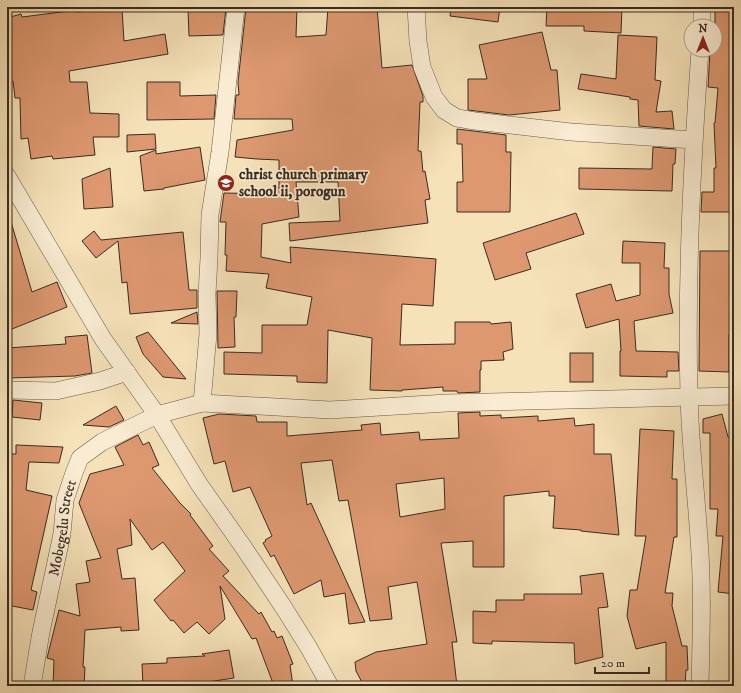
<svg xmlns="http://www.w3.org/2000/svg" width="741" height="693" font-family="'IM FELL DW Pica',serif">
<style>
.building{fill:#dd9870;stroke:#392b22;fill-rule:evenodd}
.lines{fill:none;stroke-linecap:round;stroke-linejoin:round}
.minor-casing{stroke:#685948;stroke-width:18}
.minor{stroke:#f9ecd2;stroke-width:17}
.labels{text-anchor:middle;stroke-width:3.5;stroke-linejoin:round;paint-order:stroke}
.poi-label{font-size:15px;font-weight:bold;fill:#392b22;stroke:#f9ecd2;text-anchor:start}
.street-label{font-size:15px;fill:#392b22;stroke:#f9ecd2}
</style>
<rect width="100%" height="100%" fill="#f6e2b9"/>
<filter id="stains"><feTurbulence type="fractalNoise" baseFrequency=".005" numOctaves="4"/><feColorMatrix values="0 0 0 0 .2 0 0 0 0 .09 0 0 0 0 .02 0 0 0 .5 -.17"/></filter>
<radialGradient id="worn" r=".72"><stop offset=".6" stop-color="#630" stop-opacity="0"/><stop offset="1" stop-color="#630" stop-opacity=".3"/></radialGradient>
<g class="building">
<polygon points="252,7 297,7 296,37 326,35 328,7 377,7 382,68 412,65 423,96 423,102 420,102 418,151 421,151 423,172 425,171 430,199 425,200 428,223 290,241 289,223 340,221 338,182 296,182 299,217 262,224 261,257 291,263 290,247 436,259 433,306 402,304 400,345 455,344 455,322 490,322 491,324 511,322 513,349 503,352 504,360 481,361 481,370 480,370 480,392 458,393 457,391 443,391 443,387 402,390 402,391 370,390 372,338 328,330 327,383 297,382 297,376 224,374 224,352 262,353 262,325 307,325 312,297 266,288 269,274 226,271 227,255 225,255 226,222 220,222 224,193 273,194 272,188 279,188 279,160 257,159 235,157 237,140 293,130 292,119 234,119 236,95 239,95 238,82 246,8"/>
<polygon points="451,7 500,7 498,22 450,16"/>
<polygon points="547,7 622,7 621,33 584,31 584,26 546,26"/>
<polygon points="715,7 734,7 734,116 733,116 734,212 701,212 702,192 714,192 714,168 716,168 714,123 715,123 718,88 708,87 710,50 715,50"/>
<polygon points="226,8 223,35 189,36 188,10"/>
<polygon points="122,9 124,41 165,34 168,54 69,71 70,82 87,82 90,113 119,114 119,137 93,137 95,155 53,159 52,156 31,159 28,138 21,139 20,98 15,98 13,81 9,82 7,71 7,18 21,14 22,17 77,10 77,12"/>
<polygon points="542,32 551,70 557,70 560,110 509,115 468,110 468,79 487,79 479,45"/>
<polygon points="618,35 657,37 655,80 661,81 656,112 672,111 674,129 639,126 638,100 630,99 630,97 578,89 581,74 616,79"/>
<polygon points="147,82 180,82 180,96 216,95 214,119 147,120"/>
<polygon points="457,129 506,135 506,152 511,152 510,212 457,212 457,182 463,182 462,144 457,144"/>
<polygon points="155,134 156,149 127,152 127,135"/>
<polygon points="200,147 205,180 164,188 164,189 144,191 140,156 156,150 156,154"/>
<polygon points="653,147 676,149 675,164 673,164 672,191 579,189 579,168 652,169"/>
<polygon points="110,168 113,207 84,209 82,179"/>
<polygon points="576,213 584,234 526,253 531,269 495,280 483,243"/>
<polygon points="7,222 11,222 32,292 57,282 67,307 7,331"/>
<polygon points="94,231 101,240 183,232 189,290 197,290 197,308 130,314 127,282 122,283 118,241 96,258 82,241"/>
<polygon points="623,241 665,243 664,268 669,268 669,294 673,313 634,321 636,351 678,352 679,371 667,371 667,377 620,376 620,351 621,351 619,319 586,328 576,294 611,284 616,301 640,295 640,263 622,263"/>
<polygon points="700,251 734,251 732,335 729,335 729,372 699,371"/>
<polygon points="217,291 237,291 236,317 234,317 235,347 218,348"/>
<polygon points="197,312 198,324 171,323"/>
<polygon points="148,332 186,379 163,377 143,354 136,337"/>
<polygon points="87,335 92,373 75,376 8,378 7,348 66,344 65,337"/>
<rect x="570" y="353" width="23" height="29"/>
<polygon points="13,400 42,403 40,420 12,417"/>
<polygon points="116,406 124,420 109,427 83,425"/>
<path d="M480 412V416L501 415V418L538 416V421L574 418 575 426 594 424V454H611L619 535 581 531V530L553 528 555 496H549V491L504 496V567H473V541L441 543 457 642H452L457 686H364L356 671 355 662 376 652 427 644 417 582 388 587 392 619 370 621 348 500 339 501 332 460 301 463 307 505 311 503 365 622 349 624 345 593 324 597 321 580 294 594 274 555 271 557 263 543 266 541 265 540 272 536 250 487 233 492 225 461 214 464 203 418 219 414 256 416 257 422H287V436L362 430 361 425 380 423 381 435 419 432 420 440 459 438 458 413ZM444 478 445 509 400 517 396 484Z"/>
<polygon points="722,414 728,437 734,437 734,594 718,592 723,536 716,536 718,509 710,509 710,433 703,433 703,419"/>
<polygon points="640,429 674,431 672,479 677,479 677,537 674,537 665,593 673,593 672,606 682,646 687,646 688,670 686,670 685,686 666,686 666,642 636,649 627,616 630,590 637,590 646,536 635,536"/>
<polygon points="138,435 143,445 149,442 159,465 152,468 180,503 191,514 190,515 213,546 209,549 229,571 223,576 259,614 261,612 272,632 274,631 277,638 282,636 293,664 290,665 293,686 274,686 256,638 252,639 220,586 225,619 209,634 197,622 184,633 173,620 171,621 154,600 185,571 163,542 152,550 130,519 132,545 117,549 122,579 135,578 139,630 121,631 121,627 85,630 83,667 85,667 84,686 53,686 54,660 47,658 59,610 80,616 76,584 90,582 86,561 101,558 79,503 90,474 124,465 115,447"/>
<polygon points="16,445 63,447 59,463 29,462 26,490 52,496 31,590 37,592 33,610 7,605 7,470 9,470 9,454 16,454"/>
<polygon points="603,573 608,607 598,608 603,657 575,664 574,643 492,641 492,644 473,643 473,611 496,612 496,600 524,600 524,594 582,594 580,576"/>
<polygon points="229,650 234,678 181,686 143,686 142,664 167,663 167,658 205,656 202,654"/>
</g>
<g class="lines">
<g class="minor-casing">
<g id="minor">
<polyline points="416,7 418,41 422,67 434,97 444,110 457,118 475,121 571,132 694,140"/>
<polyline points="702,26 702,7"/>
<polyline points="7,176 103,339 157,415 199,484 244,548 284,608 309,648 330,686"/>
<polyline points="7,390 56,391 100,381 127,372"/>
<polyline points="202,403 208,334 207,294 209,258 210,215 220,152 236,7"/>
<path id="s1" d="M32 686 41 632 62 534 65 500 74 473 80 458 102 442 157 415 202 403 330 410 447 403 734 396"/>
<path d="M700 686C701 637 703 588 699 539 696 491 690 443 689 395 686 280 692 165 700 50"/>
</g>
</g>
<use href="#minor" class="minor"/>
</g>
<defs>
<g id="school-disc" transform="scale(0.9)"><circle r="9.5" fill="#8f2418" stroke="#f9ecd2"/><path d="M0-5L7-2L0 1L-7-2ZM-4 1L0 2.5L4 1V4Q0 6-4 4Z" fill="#fff"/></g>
</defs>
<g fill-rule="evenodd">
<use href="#school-disc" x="226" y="183"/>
</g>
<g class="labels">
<g class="poi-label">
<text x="239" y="179">christ church primary<tspan x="239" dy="17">school ii, porogun</tspan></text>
</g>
<g class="street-label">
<text dy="5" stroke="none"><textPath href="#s1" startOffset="161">Mobegelu Street</textPath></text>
</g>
</g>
<rect width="741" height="693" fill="none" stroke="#f6e2b9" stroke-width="24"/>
<rect x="8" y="8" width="725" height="677" fill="none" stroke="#392b22" stroke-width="2"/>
<rect x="12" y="12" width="717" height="669" fill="none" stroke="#392b22"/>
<g transform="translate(703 38)"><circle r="19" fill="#f9ecd2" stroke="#ac9f8c"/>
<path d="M0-3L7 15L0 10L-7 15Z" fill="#8f2418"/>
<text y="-6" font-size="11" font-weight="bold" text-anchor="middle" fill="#392b22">N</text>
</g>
<path d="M595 667v6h54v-6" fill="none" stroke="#392b22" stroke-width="2"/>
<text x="601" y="667" font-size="12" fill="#392b22" stroke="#f9ecd2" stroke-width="3" paint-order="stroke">20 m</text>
<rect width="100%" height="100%" filter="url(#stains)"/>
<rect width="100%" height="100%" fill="url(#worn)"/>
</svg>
